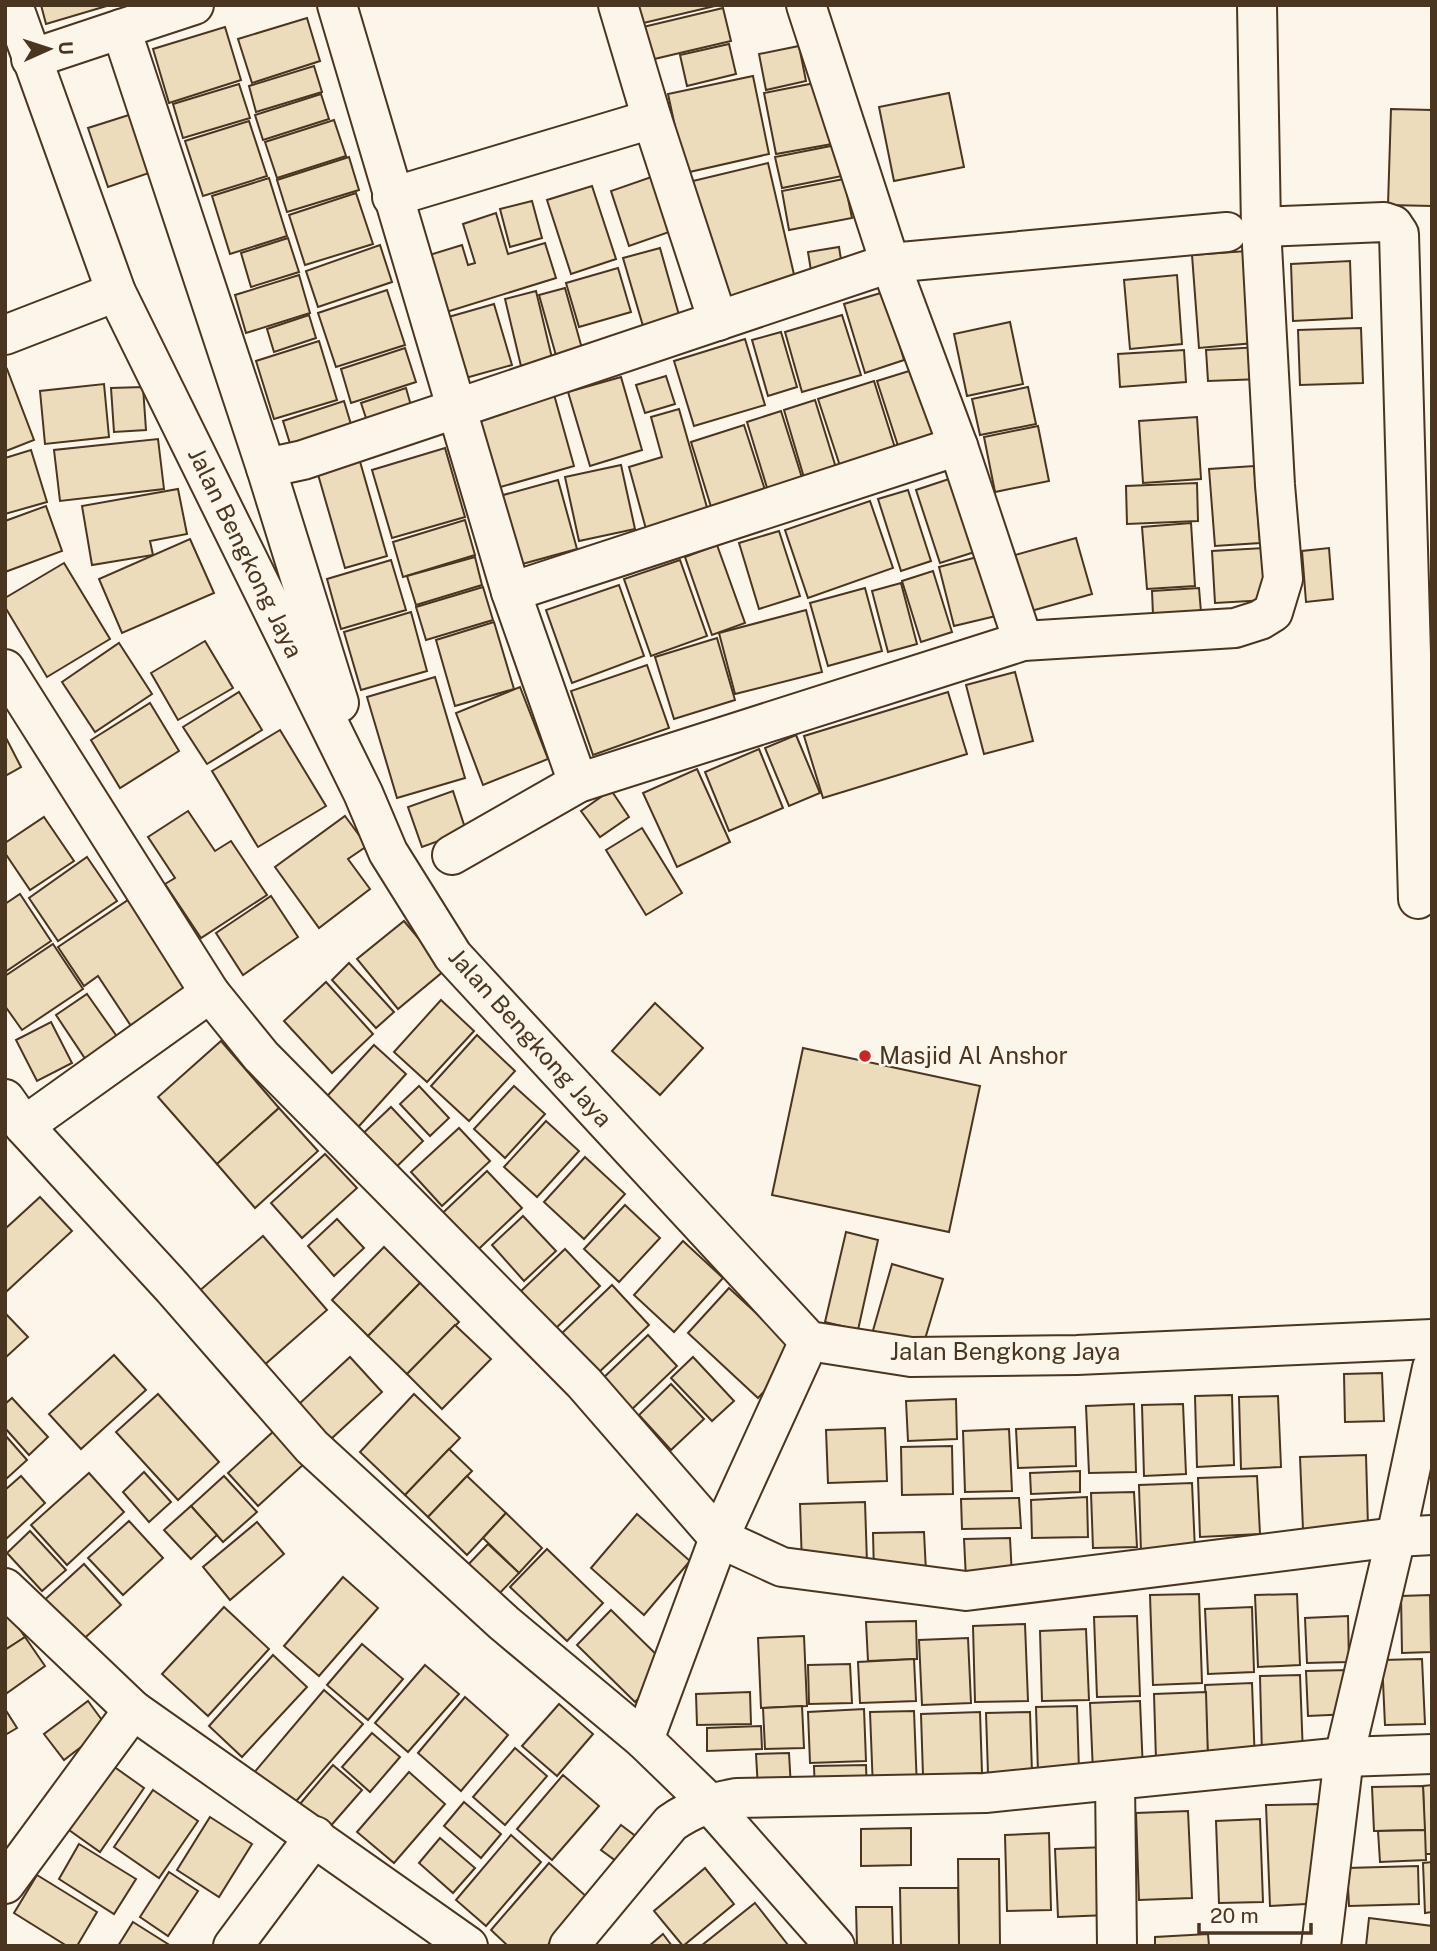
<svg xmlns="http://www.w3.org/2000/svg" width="1437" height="1951" font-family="'Public Sans',sans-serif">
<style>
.building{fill:#ecdcbc;stroke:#4a3520;stroke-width:2}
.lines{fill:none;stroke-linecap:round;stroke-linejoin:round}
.minor-casing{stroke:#4a3520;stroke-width:42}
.minor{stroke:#fbf6e9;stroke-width:38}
.poi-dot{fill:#c62828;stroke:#fbf6e9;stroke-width:2.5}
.labels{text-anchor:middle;stroke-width:5;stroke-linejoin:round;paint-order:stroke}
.street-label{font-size:24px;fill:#4a3520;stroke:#fbf6e9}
.poi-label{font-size:24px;fill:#4a3520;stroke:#fbf6e9;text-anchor:start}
</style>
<rect width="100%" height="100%" fill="#fbf6e9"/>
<g class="building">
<polygon points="41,5 110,5 46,24"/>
<polygon points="631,5 719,5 635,25"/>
<polygon points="723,8 731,41 650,60 643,27"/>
<polygon points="307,18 320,61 252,83 238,39"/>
<polygon points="225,27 241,80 169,103 153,49"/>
<polygon points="729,44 736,74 687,86 680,55"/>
<polygon points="799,46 806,81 766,90 759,54"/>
<polygon points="314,66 322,92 256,112 249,86"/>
<polygon points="753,76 769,154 685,173 668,94"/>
<polygon points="820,82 832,144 776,154 764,93"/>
<polygon points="239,84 250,118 183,138 173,104"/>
<polygon points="949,93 964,167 894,181 879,107"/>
<polygon points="321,94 329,119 263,140 255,115"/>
<polygon points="1391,109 1432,110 1432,206 1388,205"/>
<polygon points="132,114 152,172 108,187 88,128"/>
<polygon points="334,120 346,156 277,178 265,142"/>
<polygon points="249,121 267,176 203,196 185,141"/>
<polygon points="836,145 842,176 782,188 775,157"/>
<polygon points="349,157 359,190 287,212 277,180"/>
<polygon points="768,163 796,283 721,301 693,181"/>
<polygon points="657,175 675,230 629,246 611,191"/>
<polygon points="269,178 287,236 230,254 212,196"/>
<polygon points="844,179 852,218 789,230 782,191"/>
<polygon points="592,186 616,259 571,274 547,200"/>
<polygon points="356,193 373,244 305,265 289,215"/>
<polygon points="532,201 542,238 510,247 500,209"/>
<polygon points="496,213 508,254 545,243 556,278 440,314 423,257 462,245 468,265 475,263 463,224"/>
<polygon points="288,238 299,272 251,287 241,253"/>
<polygon points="380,245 392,282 318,307 306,271"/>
<polygon points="839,247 843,272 812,277 808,252"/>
<polygon points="660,248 679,315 643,326 623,258"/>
<polygon points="1247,251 1254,343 1199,348 1192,255"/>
<polygon points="1350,261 1352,318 1293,321 1291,264"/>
<polygon points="618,268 631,312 579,327 566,283"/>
<polygon points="299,275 310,313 246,333 235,295"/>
<polygon points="1177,275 1182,344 1130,349 1124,280"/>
<polygon points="565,288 583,352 557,359 539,295"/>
<polygon points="387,290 405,345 336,367 318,313"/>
<polygon points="536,291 552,358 521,366 505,299"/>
<polygon points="884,292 904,360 865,373 844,304"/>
<polygon points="494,304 512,365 462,379 445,318"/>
<polygon points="309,315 316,338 274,352 267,329"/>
<polygon points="842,315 861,375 802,392 785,332"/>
<polygon points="1010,322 1023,384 967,396 954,334"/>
<polygon points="1361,328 1363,383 1300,385 1298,330"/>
<polygon points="781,332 797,387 768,396 752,340"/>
<polygon points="745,339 765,405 694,426 674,361"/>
<polygon points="319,341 337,400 274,419 256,361"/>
<polygon points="1261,347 1262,379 1208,381 1206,350"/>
<polygon points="405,348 416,382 351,403 341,369"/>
<polygon points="1184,350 1186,382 1120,387 1118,354"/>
<polygon points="922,367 943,435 899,449 877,381"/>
<polygon points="7,369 34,440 6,451 5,370"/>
<polygon points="666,376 675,404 645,413 636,385"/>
<polygon points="621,377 642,450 590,466 568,392"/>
<polygon points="874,381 896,451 841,469 818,399"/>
<polygon points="104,384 109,437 45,444 40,391"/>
<polygon points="143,387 146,430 114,432 111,388"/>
<polygon points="1028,387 1036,424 980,435 972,399"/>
<polygon points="406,388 412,409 368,424 361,403"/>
<polygon points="553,391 574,466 497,488 476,412"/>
<polygon points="815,400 837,471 805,481 784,410"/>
<polygon points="344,401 353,431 292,450 283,421"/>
<polygon points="679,409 708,511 646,529 629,467 662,457 651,417"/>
<polygon points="781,411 803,481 768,491 747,422"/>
<polygon points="1197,417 1201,479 1143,483 1139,421"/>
<polygon points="744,425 766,493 712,510 691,442"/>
<polygon points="1038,426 1049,481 995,492 984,437"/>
<polygon points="158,439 164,489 60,501 54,450"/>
<polygon points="445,448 465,517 392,538 372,470"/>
<polygon points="31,450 47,502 5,514 5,458"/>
<polygon points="359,458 387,556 345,568 317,471"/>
<polygon points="621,465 635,529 579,541 565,477"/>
<polygon points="1254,466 1260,543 1215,546 1209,469"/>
<polygon points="961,475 984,549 940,563 916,490"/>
<polygon points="558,480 577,549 515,566 496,497"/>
<polygon points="1197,483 1198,521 1127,524 1126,486"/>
<polygon points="178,489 187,534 150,541 153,555 92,565 82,506"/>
<polygon points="908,490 931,561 901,571 878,499"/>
<polygon points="870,501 893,568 808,598 785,530"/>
<polygon points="46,506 62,551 5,572 5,521"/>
<polygon points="465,520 475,555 403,577 393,542"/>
<polygon points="1191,523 1195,586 1147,589 1142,527"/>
<polygon points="779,531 800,596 759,609 739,543"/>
<polygon points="1076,538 1092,594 1031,611 1015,555"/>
<polygon points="190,539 214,593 122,633 99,579"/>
<polygon points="717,545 745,623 712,635 685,557"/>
<polygon points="1264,548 1267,600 1215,603 1212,551"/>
<polygon points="1329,548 1333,599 1306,602 1302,551"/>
<polygon points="981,556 996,616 954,626 939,567"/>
<polygon points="475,557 482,585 416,605 407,576"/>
<polygon points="391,560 406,610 341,629 327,579"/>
<polygon points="680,560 707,636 651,656 624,579"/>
<polygon points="64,563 110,639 47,677 5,607 5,598"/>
<polygon points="933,571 952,632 921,642 902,581"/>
<polygon points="901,583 917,644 888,652 872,591"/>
<polygon points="619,585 644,656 572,683 546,610"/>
<polygon points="483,587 493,620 426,640 416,607"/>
<polygon points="865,588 882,651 828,666 810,603"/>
<polygon points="1199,588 1201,612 1153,615 1152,591"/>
<polygon points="806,610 822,672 735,694 719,633"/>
<polygon points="411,612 427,671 361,690 344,632"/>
<polygon points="494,622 514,689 455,706 436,640"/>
<polygon points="717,638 735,700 674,719 655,657"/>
<polygon points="205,641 233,688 178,720 151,673"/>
<polygon points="119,643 152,694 95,732 62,682"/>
<polygon points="647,665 669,728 593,755 571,691"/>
<polygon points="1015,672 1033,741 984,754 966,685"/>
<polygon points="435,677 465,778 397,798 367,697"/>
<polygon points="520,687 548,759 483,785 456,713"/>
<polygon points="239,692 262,730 207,764 183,727"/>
<polygon points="948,692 967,754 823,798 804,736"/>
<polygon points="150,703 179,751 120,788 91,740"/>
<polygon points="280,730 326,806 258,847 212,771"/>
<polygon points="796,735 820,793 789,806 765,748"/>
<polygon points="5,736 21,767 5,776"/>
<polygon points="759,749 783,808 729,831 705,772"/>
<polygon points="697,769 730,842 677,867 643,793"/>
<polygon points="611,790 629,817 600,837 581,811"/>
<polygon points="453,791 466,831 422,847 408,807"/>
<polygon points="188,811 215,851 231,841 267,895 201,938 165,884 175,878 148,837"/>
<polygon points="345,816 367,846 348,859 370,889 319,928 275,867"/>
<polygon points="44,817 74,861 30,890 5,853 5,843"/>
<polygon points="642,828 682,893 646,915 606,850"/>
<polygon points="87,857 117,901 58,941 29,898"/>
<polygon points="20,894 51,941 5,972 5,904"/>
<polygon points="271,896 298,937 243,975 216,933"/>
<polygon points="128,900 191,993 135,1032 98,976 84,986 58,947"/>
<polygon points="404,921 445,970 398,1009 357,959"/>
<polygon points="53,944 83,989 22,1030 5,1006 5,976"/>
<polygon points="349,963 394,1012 376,1028 332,980"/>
<polygon points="326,982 373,1034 332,1073 284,1021"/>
<polygon points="87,994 118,1038 86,1060 56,1015"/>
<polygon points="441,1000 474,1031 427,1082 394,1052"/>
<polygon points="655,1003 703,1048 660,1095 612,1051"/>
<polygon points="51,1022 72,1063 37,1081 16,1040"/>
<polygon points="477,1035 515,1071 469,1121 431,1086"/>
<polygon points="221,1041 279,1108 217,1164 158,1097"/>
<polygon points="374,1045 406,1074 351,1135 319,1105"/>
<polygon points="803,1048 980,1086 949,1232 772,1195"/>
<polygon points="419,1086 449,1118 430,1136 400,1104"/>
<polygon points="514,1086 545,1114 505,1158 474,1129"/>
<polygon points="391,1107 423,1141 386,1177 354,1142"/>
<polygon points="279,1108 318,1151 255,1208 217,1164"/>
<polygon points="546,1121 579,1151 537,1197 504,1167"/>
<polygon points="459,1128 490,1161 442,1206 411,1172"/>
<polygon points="325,1154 357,1188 302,1238 271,1203"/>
<polygon points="585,1157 625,1194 584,1239 544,1202"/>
<polygon points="487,1171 522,1208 466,1261 431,1224"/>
<polygon points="40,1197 72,1231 7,1291 5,1289 5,1229"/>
<polygon points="625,1205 660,1238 619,1282 584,1249"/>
<polygon points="523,1216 556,1251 524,1281 492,1245"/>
<polygon points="337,1219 364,1248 334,1276 308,1246"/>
<polygon points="846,1232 878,1240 858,1330 825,1322"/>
<polygon points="263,1236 327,1310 262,1367 198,1292"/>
<polygon points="683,1241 723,1278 674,1332 634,1295"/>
<polygon points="384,1247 420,1283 368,1336 332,1300"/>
<polygon points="565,1249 600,1286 555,1329 520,1292"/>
<polygon points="892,1264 943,1279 922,1349 872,1334"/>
<polygon points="420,1283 459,1322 407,1374 368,1336"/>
<polygon points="612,1285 649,1325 596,1375 559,1336"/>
<polygon points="729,1288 799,1353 758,1398 688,1333"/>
<polygon points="5,1313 28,1337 5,1358"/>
<polygon points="455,1325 491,1359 442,1409 407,1374"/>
<polygon points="648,1335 677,1366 627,1414 598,1383"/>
<polygon points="114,1355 146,1390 81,1449 49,1414"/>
<polygon points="350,1357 382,1392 331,1439 299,1404"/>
<polygon points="693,1357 734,1401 712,1421 671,1378"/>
<polygon points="1382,1373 1384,1421 1345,1422 1344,1374"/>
<polygon points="671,1384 704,1419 671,1450 639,1415"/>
<polygon points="158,1394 219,1462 178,1500 116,1432"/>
<polygon points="414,1394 460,1438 405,1495 360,1452"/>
<polygon points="1232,1395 1234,1465 1197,1467 1195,1396"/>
<polygon points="1278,1396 1281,1467 1241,1469 1239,1397"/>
<polygon points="12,1398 48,1437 29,1455 5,1428 5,1404"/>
<polygon points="956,1399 957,1439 908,1441 906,1401"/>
<polygon points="1134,1404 1136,1472 1089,1473 1086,1406"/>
<polygon points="1183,1404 1186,1474 1144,1476 1142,1405"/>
<polygon points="1075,1427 1076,1466 1018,1468 1016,1429"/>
<polygon points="885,1428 887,1481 828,1483 826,1430"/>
<polygon points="1009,1429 1012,1491 965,1492 963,1431"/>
<polygon points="275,1430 305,1463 258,1506 228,1473"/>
<polygon points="5,1435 27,1460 5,1480"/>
<polygon points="952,1446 953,1494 902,1495 901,1447"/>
<polygon points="449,1449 472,1471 428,1517 405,1495"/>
<polygon points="1366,1455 1368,1527 1303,1530 1300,1457"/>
<polygon points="1080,1471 1080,1492 1031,1494 1030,1473"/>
<polygon points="144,1472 171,1502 149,1522 123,1492"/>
<polygon points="89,1473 124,1512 67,1565 31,1525"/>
<polygon points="21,1476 45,1503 5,1540 5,1490"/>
<polygon points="224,1476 257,1512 223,1542 191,1506"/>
<polygon points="467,1476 506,1513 467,1555 428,1517"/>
<polygon points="1257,1476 1260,1534 1200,1537 1198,1478"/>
<polygon points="1192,1483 1195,1550 1141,1553 1139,1485"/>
<polygon points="1134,1492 1137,1547 1093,1548 1091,1493"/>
<polygon points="1087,1497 1088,1537 1032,1538 1031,1500"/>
<polygon points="1019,1498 1021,1528 962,1529 961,1499"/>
<polygon points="865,1502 867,1563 802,1565 800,1504"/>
<polygon points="191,1506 217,1535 191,1559 164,1530"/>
<polygon points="506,1513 542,1548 519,1573 483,1538"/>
<polygon points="637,1514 690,1561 644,1615 591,1568"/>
<polygon points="129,1521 163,1558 123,1595 88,1558"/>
<polygon points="257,1522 284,1554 230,1600 203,1567"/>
<polygon points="30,1531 66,1570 42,1591 7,1553"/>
<polygon points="924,1532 926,1572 874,1574 873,1533"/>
<polygon points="1010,1538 1012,1577 966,1579 964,1539"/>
<polygon points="488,1544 519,1573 492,1601 461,1572"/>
<polygon points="547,1549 603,1603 567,1641 510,1587"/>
<polygon points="84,1564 121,1605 77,1645 40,1604"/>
<polygon points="343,1577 378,1608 319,1676 284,1646"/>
<polygon points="1199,1594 1202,1683 1153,1685 1150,1595"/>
<polygon points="1297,1594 1300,1665 1258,1667 1255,1595"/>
<polygon points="1430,1595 1431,1652 1402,1653 1401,1596"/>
<polygon points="224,1607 269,1649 208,1716 162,1674"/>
<polygon points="1252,1607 1254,1672 1208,1674 1205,1609"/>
<polygon points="5,1608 25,1637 5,1650"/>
<polygon points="611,1610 669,1667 635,1702 577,1645"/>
<polygon points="1137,1616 1140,1696 1097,1697 1094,1617"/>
<polygon points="1348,1616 1349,1662 1307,1663 1305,1618"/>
<polygon points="916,1621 917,1659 868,1661 866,1622"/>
<polygon points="1025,1624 1028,1701 975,1702 973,1626"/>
<polygon points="1086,1629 1089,1700 1042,1701 1040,1631"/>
<polygon points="804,1636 807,1706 761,1708 758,1638"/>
<polygon points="25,1637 45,1666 7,1693 5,1690 5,1650"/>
<polygon points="968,1638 971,1703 922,1705 919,1640"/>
<polygon points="362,1644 403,1679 368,1720 327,1685"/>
<polygon points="273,1655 307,1687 242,1757 209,1726"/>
<polygon points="914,1659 916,1701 860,1703 858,1662"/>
<polygon points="1422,1659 1425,1724 1385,1725 1382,1660"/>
<polygon points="850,1664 852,1703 809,1704 808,1665"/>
<polygon points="425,1665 459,1694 408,1752 375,1723"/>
<polygon points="1350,1670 1351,1714 1308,1716 1306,1671"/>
<polygon points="1300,1675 1303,1755 1262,1756 1260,1676"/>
<polygon points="1252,1683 1255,1764 1208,1766 1205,1685"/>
<polygon points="324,1690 363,1724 291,1807 253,1774"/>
<polygon points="750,1692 751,1724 697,1725 696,1694"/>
<polygon points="1206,1692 1208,1759 1156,1760 1154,1694"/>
<polygon points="465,1697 508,1735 461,1791 418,1753"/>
<polygon points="88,1701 107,1727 64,1760 44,1734"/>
<polygon points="1140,1701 1143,1771 1093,1772 1090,1703"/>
<polygon points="559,1704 593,1734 557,1776 522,1746"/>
<polygon points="802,1706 804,1748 765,1749 763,1708"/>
<polygon points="1077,1706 1079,1771 1038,1773 1036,1707"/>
<polygon points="5,1709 17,1728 5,1735"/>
<polygon points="864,1709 866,1761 810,1763 808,1712"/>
<polygon points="914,1711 917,1788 873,1789 870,1712"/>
<polygon points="980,1712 982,1773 923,1776 921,1714"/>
<polygon points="1030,1712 1032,1773 988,1774 986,1713"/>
<polygon points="761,1726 762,1749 707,1751 707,1728"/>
<polygon points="372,1733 400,1757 370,1792 342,1767"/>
<polygon points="515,1748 547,1776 505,1825 473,1797"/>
<polygon points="789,1753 791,1788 758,1789 756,1754"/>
<polygon points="106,1761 144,1788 100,1852 62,1825"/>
<polygon points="333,1765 362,1790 328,1829 300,1804"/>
<polygon points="866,1765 867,1793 815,1795 814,1766"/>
<polygon points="409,1772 445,1804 394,1863 357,1832"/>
<polygon points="563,1775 599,1806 552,1860 517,1829"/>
<polygon points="1432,1785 1432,1854 1425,1854 1423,1786"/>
<polygon points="1423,1786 1425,1830 1374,1831 1372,1787"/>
<polygon points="153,1790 198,1821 159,1878 114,1847"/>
<polygon points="464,1802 501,1834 481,1858 444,1826"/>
<polygon points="1320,1804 1324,1903 1270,1906 1266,1805"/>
<polygon points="1188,1811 1192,1898 1139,1900 1136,1813"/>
<polygon points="210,1817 252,1844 219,1897 177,1870"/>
<polygon points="1260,1819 1263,1902 1219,1903 1216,1821"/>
<polygon points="621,1825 646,1844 627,1869 601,1850"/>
<polygon points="911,1828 911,1865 861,1866 861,1829"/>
<polygon points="1425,1830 1426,1860 1380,1862 1378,1831"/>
<polygon points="1049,1833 1051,1910 1007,1911 1005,1835"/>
<polygon points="511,1835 541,1862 486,1926 456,1900"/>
<polygon points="440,1838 475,1868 453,1893 419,1863"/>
<polygon points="79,1844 136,1879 114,1914 59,1879"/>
<polygon points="1106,1847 1109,1915 1058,1917 1055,1849"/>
<polygon points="958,1859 999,1859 1000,1945 959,1945"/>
<polygon points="1432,1862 1432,1912 1425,1913 1423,1863"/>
<polygon points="549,1863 588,1898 547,1946 508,1946 491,1930"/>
<polygon points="1418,1866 1419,1904 1349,1906 1347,1868"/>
<polygon points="705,1868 734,1904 683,1946 654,1911"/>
<polygon points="169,1872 198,1891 168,1936 140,1917"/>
<polygon points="37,1875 97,1912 77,1946 67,1946 14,1913"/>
<polygon points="900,1888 958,1888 959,1946 901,1946"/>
<polygon points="755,1903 788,1945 701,1946"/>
<polygon points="856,1907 892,1907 893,1946 857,1946"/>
<polygon points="1369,1918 1432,1926 1432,1946 1366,1946"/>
<polygon points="133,1922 171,1946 118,1946"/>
<polygon points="663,1934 672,1946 649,1946"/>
<polygon points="1208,1934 1209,1946 1155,1946 1155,1937"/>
</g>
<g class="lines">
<g class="minor-casing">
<g id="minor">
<polyline points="13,5 116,292 363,793 388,852 453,956 809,1341 911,1357 1077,1355 1432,1339"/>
<polyline points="337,5 511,592 578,783"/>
<polyline points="618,5 652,119 718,321"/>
<polyline points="806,5 890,263 958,446 1023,641"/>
<polyline points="121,29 194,5"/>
<polyline points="31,59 121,29 266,468 339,703"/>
<polyline points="392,197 652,119"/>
<polyline points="1261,227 1384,222 1393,225 1399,234 1418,899"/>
<polyline points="5,335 116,292"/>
<polyline points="266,468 303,460 890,263 1227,232"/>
<polyline points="511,592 958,446"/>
<polyline points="5,669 210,993 261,1056 584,1383 719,1538 782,1567 966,1591 1396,1537 1432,1535"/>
<polyline points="452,855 578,783 1023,641 1235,628 1260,620 1273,612 1283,579 1275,485 1261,227 1257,5"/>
<polyline points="5,1099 24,1126 172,1287 312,1447 504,1623 644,1740 709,1803 835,1946"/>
<polyline points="24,1126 210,993"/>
<polyline points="5,1588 133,1710 468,1946"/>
<polyline points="644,1740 719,1538 809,1341"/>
<polyline points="1115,1782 1117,1946"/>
<polyline points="5,1884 133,1710"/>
<polyline points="233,1946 315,1836"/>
<path d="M569 1946 671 1823C694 1807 710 1803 737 1798L985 1793 1344 1757 1432 1754"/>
<polyline points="1321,1946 1344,1757 1396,1537 1432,1368"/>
</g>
</g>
<use href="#minor" class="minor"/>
</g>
<circle class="poi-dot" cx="865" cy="1056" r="7"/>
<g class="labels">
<g class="street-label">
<text transform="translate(245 553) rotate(64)" y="8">Jalan Bengkong Jaya</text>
<text transform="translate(530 1038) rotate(48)" y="8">Jalan Bengkong Jaya</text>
<text x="1005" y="1360">Jalan Bengkong Jaya</text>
</g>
<g class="poi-label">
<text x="879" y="1064">Masjid Al Anshor</text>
</g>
</g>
<rect width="1437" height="1951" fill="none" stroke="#4a3520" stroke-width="14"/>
<g transform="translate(49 49) rotate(87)" stroke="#fbf6e9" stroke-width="5" paint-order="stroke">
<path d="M0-5L12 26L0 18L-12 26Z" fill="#4a3520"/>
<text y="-10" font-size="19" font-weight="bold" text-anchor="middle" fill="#4a3520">U</text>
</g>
<path d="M1199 1923v10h112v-10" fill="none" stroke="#4a3520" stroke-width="3.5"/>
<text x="1210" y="1923" font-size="21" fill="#4a3520" stroke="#fbf6e9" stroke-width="5" paint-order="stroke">20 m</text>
</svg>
